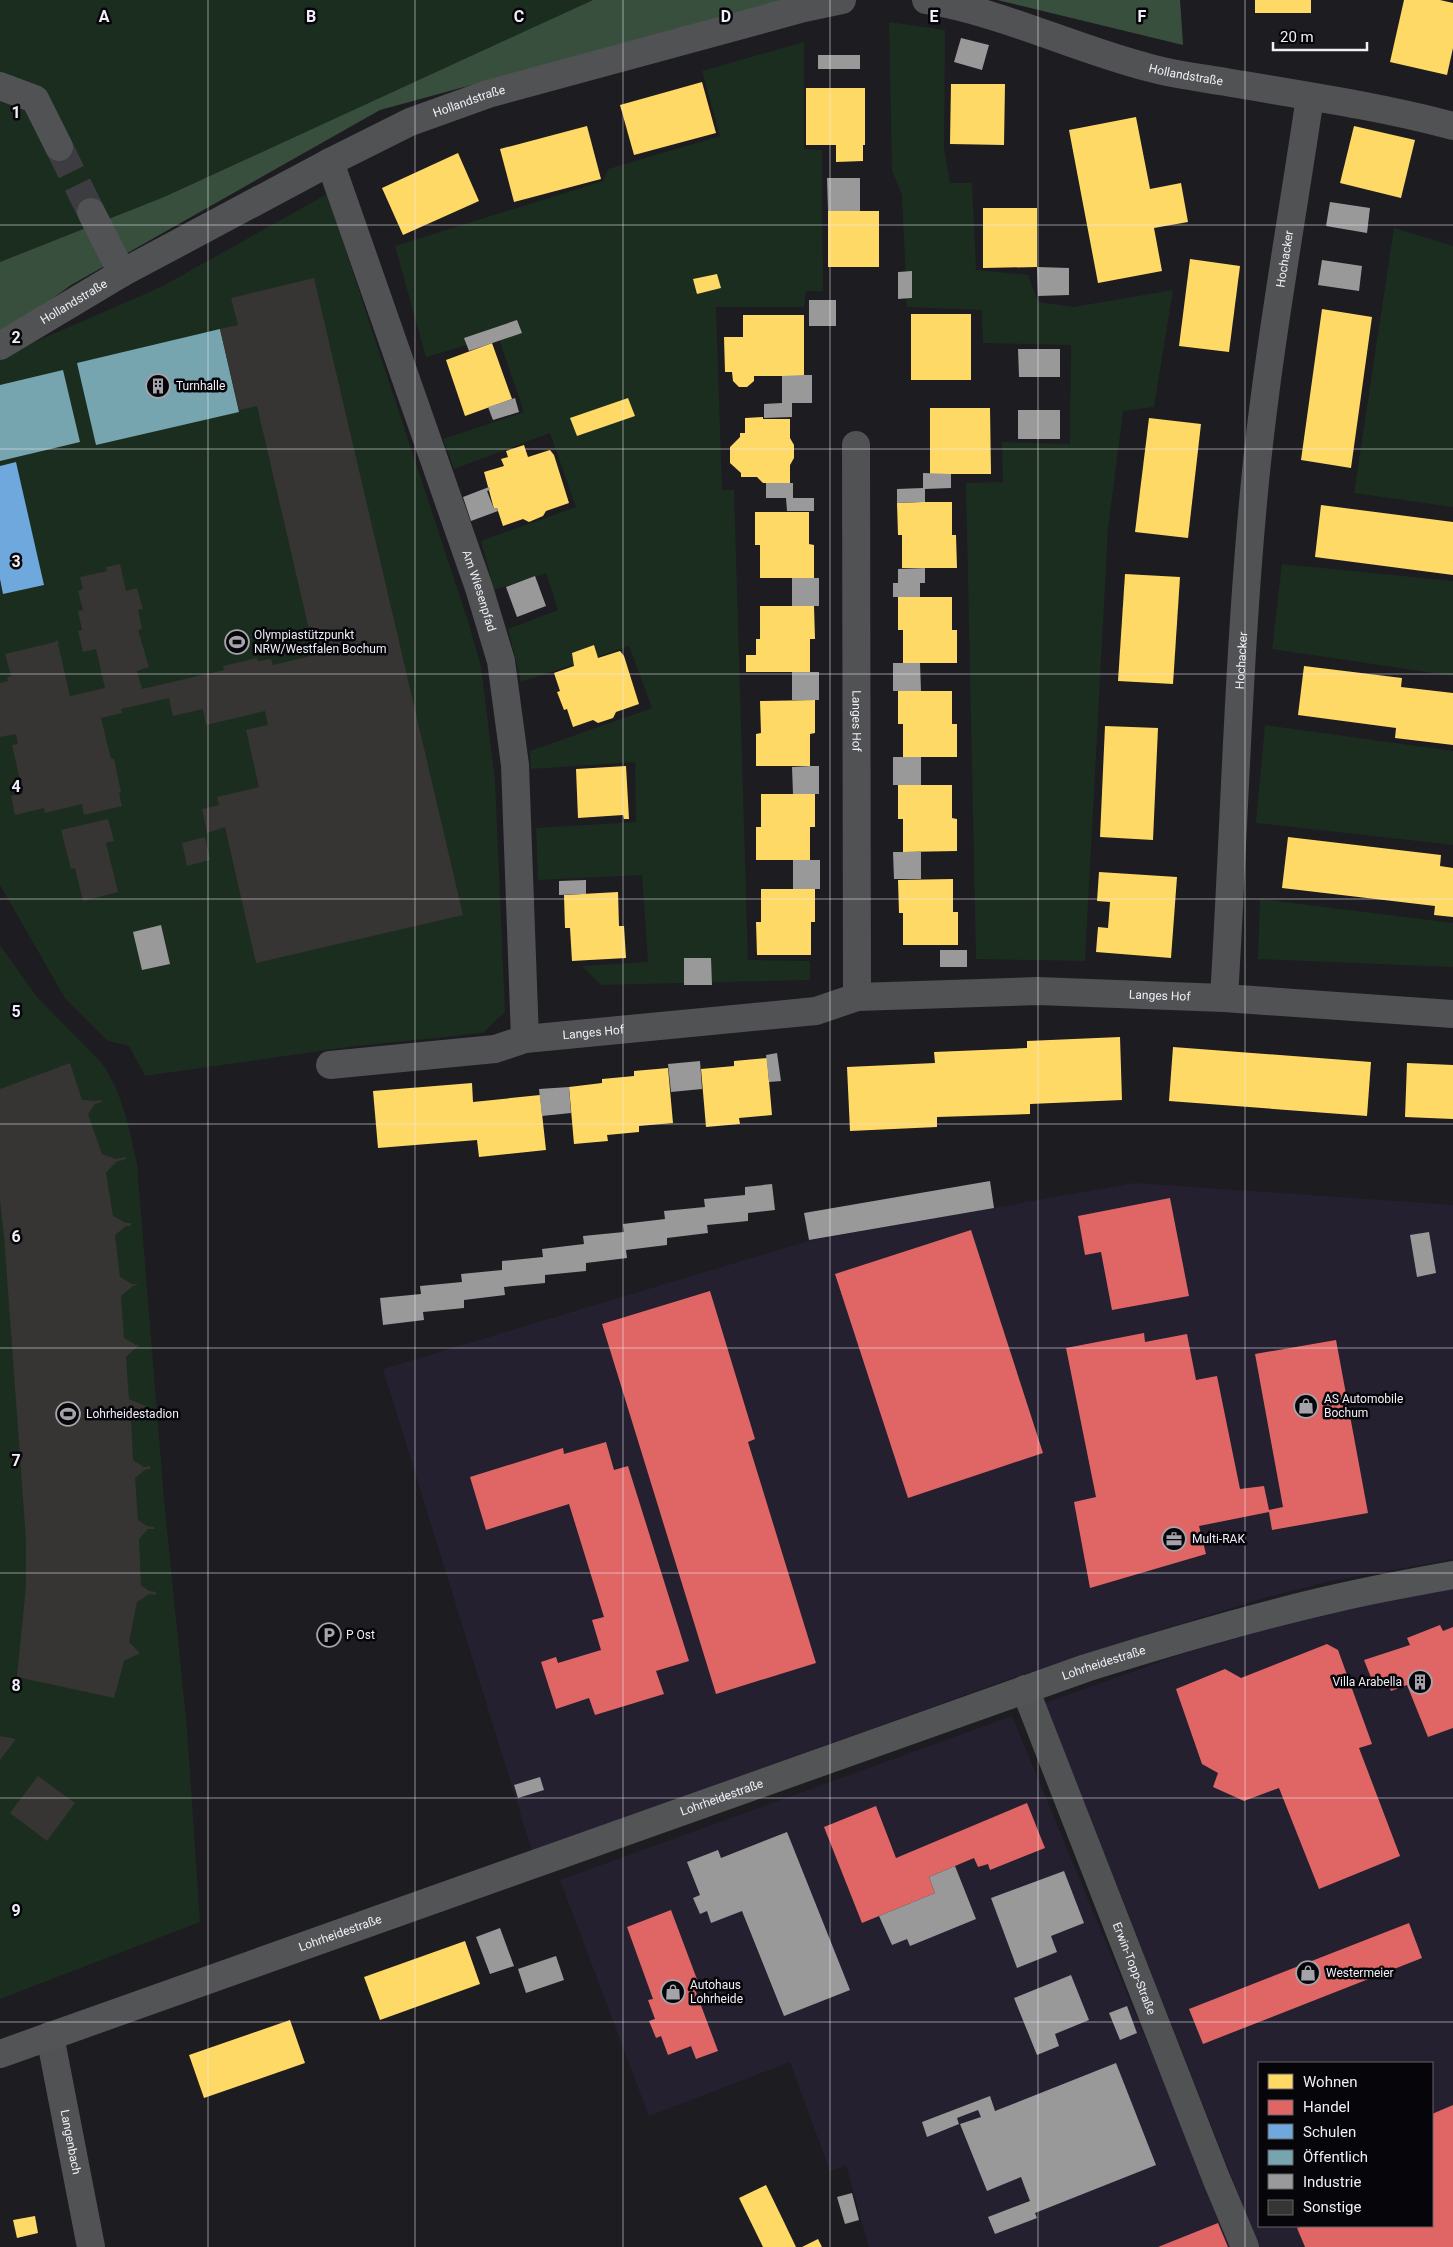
<svg xmlns="http://www.w3.org/2000/svg" width="1453" height="2247" font-family="Roboto,sans-serif">
<style>
.built{fill:#252030;fill-rule:evenodd}
.green{fill:#1b2d1f}
.forest{fill:#394f3e}
.homes{fill:#ffd966}
.shops{fill:#e06666}
.schools{fill:#6fa8dc}
.public{fill:#76a5af}
.industry{fill:#999}
.building{fill:#373434}
.lines{fill:none;stroke-linecap:round;stroke-linejoin:round}
.street-tunnel{stroke:#3d3c41;stroke-width:28;stroke-dasharray:28 14;stroke-linecap:butt}
.street{stroke:#505254;stroke-width:28}
.secondary{stroke:#525456;stroke-width:28}
.grid{fill:none;stroke:#f0eef6;stroke-width:1;stroke-opacity:0.55}
.labels{text-anchor:middle;stroke-width:5;stroke-linejoin:round;paint-order:stroke}
.street-label{font-size:12px;fill:#f0eef6;stroke:#060509}
.poi-label{font-size:12px;fill:#f0eef6;stroke:#060509;text-anchor:start}
.grid-label{font-size:16px;text-anchor:middle;font-weight:bold;fill:#f0eef6;stroke:#060509;stroke-width:5;stroke-linejoin:round;paint-order:stroke}
</style>
<rect width="100%" height="100%" fill="#1d1c21"/>
<g class="built">
<polygon points="1135,1183 1453,1205 1453,1559 1331,1581 1264,1598 1167,1628 1018,1676 532,1851 383,1369 808,1241"/>
<path d="M1453 1587V2247H1259L1045 1703 1179 1655 1281 1625ZM1259 2063H1432V2226H1259Z"/>
<polygon points="1012,1716 1232,2247 869,2247 846,2165 830,2171 790,2062 649,2116 560,1880"/>
</g>
<g class="green">
<polygon points="0,0 593,0 164,197 0,262"/>
<polygon points="889,22 945,30 944,148 950,183 972,183 976,270 1028,275 1038,302 1073,307 1173,290 1154,407 1123,411 1108,529 1085,961 976,959 966,483 1003,482 1002,442 1070,444 1071,345 983,343 982,310 907,307 902,195 892,171"/>
<polygon points="804,42 804,149 822,150 823,291 806,291 804,307 716,307 722,490 734,490 748,960 810,961 810,980 601,985 582,966 648,962 642,875 538,880 536,828 636,822 635,762 531,769 530,751 652,708 629,646 521,682 508,629 558,610 546,573 494,590 481,541 576,507 550,433 454,469 443,439 524,412 498,336 426,357 395,246 603,181 608,169 720,136 702,71"/>
<polygon points="327,194 467,618 481,666 495,780 505,1012 483,1033 348,1047 145,1076 129,1046 108,1041 65,998 0,885 0,357 161,287"/>
<polygon points="1394,228 1453,246 1453,507 1354,493"/>
<polygon points="1282,564 1453,581 1453,676 1272,649"/>
<polygon points="1265,725 1453,751 1453,845 1256,823"/>
<polygon points="1260,899 1453,923 1453,967 1258,959"/>
<path d="M0 945 37 997 101 1062C123 1093 129 1128 137 1164L164 1499 187 1729 200 1922 0 1999Z"/>
</g>
<g class="forest">
<polygon points="593,0 784,0 380,110 71,285 0,337 0,262 164,197"/>
<polygon points="997,0 1180,0 1183,45"/>
</g>
<g class="homes">
<rect x="1255" y="0" width="56" height="13"/>
<polygon points="1404,0 1440,0 1453,3 1453,48 1447,75 1390,62"/>
<polygon points="702,82 716,133 634,155 620,105"/>
<polygon points="951,84 1005,84 1004,145 950,144"/>
<polygon points="806,88 865,88 865,145 863,145 863,161 836,162 836,145 806,145"/>
<polygon points="1136,117 1150,189 1181,183 1188,222 1154,228 1162,271 1098,283 1069,130"/>
<polygon points="587,126 601,179 514,202 500,149"/>
<polygon points="1354,126 1415,140 1401,198 1340,183"/>
<polygon points="458,153 479,201 403,235 382,188"/>
<polygon points="983,208 1037,208 1037,267 983,268"/>
<rect x="828" y="211" width="51" height="56"/>
<polygon points="1190,259 1240,266 1229,352 1179,346"/>
<polygon points="717,274 721,288 697,294 693,279"/>
<polygon points="1322,309 1372,317 1351,468 1301,460"/>
<rect x="911" y="314" width="60" height="66"/>
<polygon points="743,315 804,315 804,376 754,376 754,381 747,387 739,387 733,381 732,372 725,372 724,337 743,337"/>
<polygon points="492,343 512,399 465,416 446,360"/>
<polygon points="628,398 635,416 577,436 570,418"/>
<polygon points="930,408 990,408 991,474 930,474"/>
<polygon points="763,417 763,419 790,419 790,438 794,445 794,458 790,465 790,483 763,483 757,477 741,477 741,473 730,463 730,447 740,437 740,433 745,433 745,418"/>
<polygon points="1149,418 1201,424 1188,538 1135,532"/>
<polygon points="524,445 528,457 550,450 554,455 569,503 546,511 543,516 529,522 523,519 503,526 497,508 494,509 484,472 504,466 501,459 508,457 506,451"/>
<polygon points="920,502 952,502 952,535 956,535 957,568 902,568 902,535 898,535 897,503"/>
<polygon points="1321,505 1453,522 1453,575 1315,557"/>
<polygon points="755,512 809,512 809,544 814,545 814,578 760,578 760,545 755,545"/>
<polygon points="1125,574 1180,577 1173,684 1118,681"/>
<polygon points="898,597 952,597 952,630 957,630 957,663 903,663 903,630 898,630"/>
<polygon points="760,606 814,606 815,639 810,639 810,672 746,672 746,655 756,655 756,639 760,639"/>
<polygon points="594,645 598,658 620,651 624,656 639,704 616,712 613,718 598,723 593,720 573,727 567,709 564,710 557,692 560,691 554,673 574,666 572,653"/>
<polygon points="1304,666 1402,678 1401,687 1453,693 1453,745 1395,738 1396,728 1298,715"/>
<polygon points="898,691 952,691 952,724 957,724 957,757 903,757 903,724 898,724"/>
<polygon points="815,700 815,733 810,734 810,766 756,766 756,734 761,733 760,701"/>
<polygon points="1105,726 1158,728 1153,840 1100,837"/>
<polygon points="626,766 629,819 624,819 623,815 578,818 576,769"/>
<polygon points="898,785 952,785 952,818 957,819 957,851 903,852 903,819 898,819"/>
<polygon points="761,794 815,794 815,827 810,827 810,860 756,860 756,827 761,827"/>
<polygon points="1288,837 1441,855 1440,866 1453,868 1453,917 1434,915 1435,906 1282,888"/>
<polygon points="1099,872 1177,877 1171,958 1096,952 1098,927 1108,928 1110,902 1097,901"/>
<polygon points="953,879 953,912 958,912 958,945 903,945 903,913 899,913 898,880"/>
<polygon points="761,889 815,889 815,922 811,922 811,955 757,955 756,922 761,922"/>
<polygon points="618,892 619,926 624,926 626,958 572,961 570,928 565,928 564,895"/>
<polygon points="1120,1037 1122,1100 1030,1104 1030,1114 937,1117 937,1127 850,1131 847,1067 935,1063 934,1052 1027,1048 1027,1041"/>
<polygon points="1173,1047 1371,1062 1367,1116 1169,1101"/>
<polygon points="767,1058 772,1115 739,1118 740,1124 706,1127 701,1069 734,1066 734,1061"/>
<polygon points="1407,1063 1453,1065 1453,1119 1405,1117"/>
<polygon points="668,1068 673,1123 639,1126 639,1132 607,1135 608,1141 574,1144 569,1087 602,1083 602,1079 634,1076 634,1071"/>
<polygon points="472,1083 473,1102 540,1095 546,1150 479,1157 477,1140 378,1148 373,1091"/>
<polygon points="465,1941 480,1984 380,2020 364,1977"/>
<polygon points="290,2020 305,2063 204,2098 189,2055"/>
<polygon points="766,2185 784,2222 796,2247 763,2247 739,2198"/>
<polygon points="35,2216 38,2233 17,2238 13,2220"/>
<polygon points="818,2239 822,2247 802,2247"/>
</g>
<g class="shops">
<polygon points="1170,1198 1189,1296 1112,1310 1101,1252 1085,1255 1078,1216"/>
<polygon points="971,1230 1043,1453 908,1498 835,1274"/>
<polygon points="710,1291 755,1439 748,1442 816,1663 716,1694 602,1324"/>
<polygon points="1144,1333 1145,1342 1187,1334 1196,1380 1217,1376 1240,1489 1264,1486 1269,1510 1283,1507 1255,1354 1336,1340 1368,1513 1272,1530 1269,1512 1199,1526 1206,1554 1090,1588 1074,1502 1096,1497 1066,1348"/>
<polygon points="606,1442 614,1470 628,1466 689,1661 656,1671 664,1694 595,1715 589,1698 556,1709 541,1662 556,1657 558,1663 601,1650 592,1620 604,1617 569,1504 486,1530 470,1477 563,1448 564,1454"/>
<polygon points="1440,1625 1443,1631 1453,1627 1453,1728 1428,1737 1407,1685 1391,1691 1387,1680 1374,1685 1364,1660 1410,1645 1407,1638"/>
<polygon points="1327,1644 1338,1650 1372,1744 1359,1748 1400,1856 1319,1889 1279,1788 1244,1801 1213,1787 1218,1773 1202,1764 1176,1689 1225,1669 1241,1678"/>
<polygon points="1027,1803 1045,1848 990,1870 988,1864 978,1867 974,1858 929,1877 935,1893 862,1923 824,1827 876,1806 896,1858"/>
<polygon points="671,1910 698,1982 693,1984 718,2051 696,2059 691,2046 668,2055 661,2036 656,2038 649,2021 655,2019 648,2000 653,1999 627,1927"/>
<polygon points="1409,1923 1422,1958 1203,2044 1189,2009"/>
<polygon points="1453,2105 1453,2247 1305,2247 1297,2228 1303,2226 1432,2226 1432,2114"/>
<polygon points="1218,2223 1228,2247 1158,2247"/>
</g>
<polygon class="schools" points="16,462 44,585 3,594 0,579 0,466"/>
<g class="public">
<polygon points="220,329 239,412 96,445 77,363"/>
<polygon points="63,370 80,442 0,461 0,385"/>
</g>
<g class="industry">
<polygon points="961,38 989,45 982,70 954,62"/>
<rect x="818" y="55" width="42" height="14"/>
<polygon points="827,178 860,178 860,211 828,211"/>
<polygon points="1330,202 1370,208 1367,233 1326,226"/>
<polygon points="1322,260 1362,266 1359,291 1318,285"/>
<polygon points="1037,267 1069,268 1069,295 1038,296"/>
<polygon points="912,271 912,298 898,299 898,272"/>
<rect x="809" y="300" width="27" height="26"/>
<polygon points="517,320 522,333 469,351 464,338"/>
<polygon points="1018,349 1060,349 1060,377 1019,377"/>
<polygon points="804,375 812,375 812,403 792,403 792,417 764,418 764,404 782,403 782,376"/>
<polygon points="515,398 519,412 493,420 488,407"/>
<rect x="1018" y="410" width="42" height="29"/>
<polygon points="923,473 951,474 951,488 925,489 925,502 897,503 897,489 923,488"/>
<polygon points="766,483 793,483 793,498 814,498 814,511 787,511 786,498 766,498"/>
<polygon points="489,487 490,490 487,491 494,509 497,508 498,511 471,521 463,497"/>
<polygon points="925,568 925,583 920,583 920,597 893,597 893,583 898,583 898,569"/>
<polygon points="535,576 546,606 517,617 506,587"/>
<rect x="792" y="578" width="27" height="28"/>
<polygon points="893,663 920,663 921,691 893,691"/>
<rect x="792" y="672" width="27" height="28"/>
<rect x="893" y="757" width="28" height="28"/>
<polygon points="810,766 819,766 819,794 793,794 792,767"/>
<polygon points="893,852 921,852 921,879 894,879"/>
<rect x="793" y="860" width="27" height="29"/>
<polygon points="586,880 586,894 559,895 559,881"/>
<polygon points="161,925 170,964 142,970 133,932"/>
<rect x="940" y="950" width="27" height="17"/>
<polygon points="684,958 711,958 712,985 684,985"/>
<polygon points="777,1053 781,1081 769,1082 766,1055"/>
<polygon points="700,1061 702,1089 671,1092 668,1064"/>
<polygon points="569,1087 571,1113 542,1116 539,1089"/>
<polygon points="990,1181 994,1208 809,1240 804,1213"/>
<polygon points="772,1184 775,1210 748,1213 748,1221 707,1225 708,1233 667,1238 667,1245 626,1250 627,1258 586,1263 586,1271 545,1275 545,1283 504,1287 505,1295 464,1300 464,1308 423,1312 424,1320 383,1325 380,1298 421,1294 420,1286 462,1282 461,1274 502,1270 502,1261 543,1257 542,1249 584,1244 583,1236 624,1232 623,1224 665,1219 664,1211 705,1207 704,1199 745,1195 745,1187"/>
<polygon points="1429,1232 1436,1273 1417,1277 1410,1235"/>
<polygon points="540,1777 544,1790 518,1798 514,1785"/>
<polygon points="787,1832 850,1990 784,2016 742,1911 711,1923 707,1911 700,1914 693,1898 700,1895 687,1862 718,1850 721,1858"/>
<polygon points="955,1866 976,1919 910,1946 907,1939 892,1945 879,1916 935,1893 929,1877"/>
<polygon points="1064,1871 1084,1923 1051,1936 1057,1952 1017,1968 991,1898"/>
<polygon points="500,1928 514,1966 490,1974 476,1937"/>
<polygon points="556,1956 564,1980 526,1993 518,1969"/>
<polygon points="1071,1975 1089,2020 1055,2034 1059,2046 1037,2055 1014,1998"/>
<polygon points="1127,2006 1137,2033 1120,2040 1109,2013"/>
<polygon points="1116,2063 1156,2165 1035,2213 1037,2218 995,2234 988,2217 1030,2201 1021,2177 987,2191 960,2124 981,2117 978,2110 957,2118 959,2124 927,2137 922,2122 990,2096 995,2111"/>
<polygon points="852,2193 859,2220 845,2224 837,2197"/>
</g>
<g class="building">
<polygon points="314,278 463,915 256,963 225,827 207,833 202,809 219,805 217,797 259,787 246,730 268,725 265,711 206,725 203,709 173,716 169,698 121,709 122,713 101,718 111,759 114,759 121,792 119,793 122,806 84,815 82,804 45,813 44,808 15,815 11,796 23,793 12,745 18,744 16,734 0,737 0,683 8,681 7,677 11,676 5,654 55,642 56,640 59,642 58,644 70,696 105,688 96,649 83,652 78,631 82,630 78,611 83,610 78,591 83,589 80,577 107,571 106,567 120,564 126,591 137,588 143,609 138,610 142,629 138,630 149,667 137,671 142,689 224,670 223,666 257,658 258,661 271,659 273,665 315,655 257,406 239,410 220,329 238,325 231,298"/>
<polygon points="108,819 114,841 106,843 118,892 83,901 75,868 71,869 61,830"/>
<polygon points="205,837 210,860 187,866 182,843"/>
<polygon points="70,1063 82,1100 95,1101 102,1100 102,1102 95,1104 88,1114 102,1154 116,1159 125,1157 126,1159 116,1162 106,1173 113,1216 126,1223 131,1223 131,1226 126,1226 115,1235 120,1277 132,1284 139,1284 133,1286 121,1296 124,1338 136,1345 139,1345 126,1357 129,1399 146,1406 131,1418 133,1460 144,1467 150,1466 150,1469 146,1469 135,1478 138,1520 147,1526 154,1527 155,1529 148,1529 139,1539 141,1585 149,1591 156,1592 156,1595 149,1594 137,1602 129,1642 140,1653 124,1661 114,1698 17,1677 26,1586 26,1540 4,1235 0,1201 0,1089"/>
<polygon points="0,1736 16,1739 0,1760"/>
<polygon points="38,1776 75,1803 47,1841 10,1813"/>
</g>
<g class="lines">
<polyline class="street-tunnel" points="59,147 91,212"/>
<g class="street">
<path id="s1" d="M926 0C1005 13 1077 50 1154 69 1178 75 1202 78 1226 82 1301 95 1378 106 1453 126"/>
<polyline points="0,86 35,99 59,147"/>
<path id="s2" d="M330 162 479 588 501 661 515 765 525 1039"/>
<polyline points="91,212 122,273"/>
<path id="s3" d="M0 346 122 273 330 162 410 122 488 94 804 8 842 0"/>
<path id="s4" d="M856 445 857 997"/>
<path id="s5" d="M1224 998C1234 833 1238 668 1253 503 1265 367 1290 232 1310 97"/>
<path id="s6" d="M330 1065 495 1049 525 1039 816 1011 857 997 1037 991 1224 998 1453 1014"/>
<path id="s7" d="M1025 1689 1216 2178 1245 2247"/>
<path id="s8" d="M50 2036 91 2247"/>
</g>
<path class="secondary" id="s9" d="M0 2054 1086 1668C1169 1642 1252 1617 1337 1598 1375 1589 1414 1582 1453 1575"/>
</g>
<path class="grid" d="M208 0V2247M415 0V2247M623 0V2247M830 0V2247M1038 0V2247M1245 0V2247M0 225H1453M0 449H1453M0 674H1453M0 899H1453M0 1124H1453M0 1348H1453M0 1573H1453M0 1798H1453M0 2022H1453"/>
<defs>
<g id="building-ring" transform="scale(1.25)"><circle r="9.5" fill="#060509" stroke="#a6a4ab" stroke-width="1.5"/><path d="M-4-6H4V6H1V3H-1V6H-4ZM-2.5-4.3h1.7v1.8h-1.7ZM.8-4.3h1.7v1.8H.8ZM-2.5-1h1.7V.8h-1.7ZM.8-1h1.7V.8H.8Z" fill="#a6a4ab"/></g>
<g id="stadium-ring" transform="scale(1.25)"><circle r="9.5" fill="#060509" stroke="#a6a4ab" stroke-width="1.5"/><path d="M0-5a6.5 5 0 1 0 0 10a6.5 5 0 1 0 0-10ZM-3.5-1.8h7v3.6h-7Z" fill="#a6a4ab"/></g>
<g id="shop-ring" transform="scale(1.25)"><circle r="9.5" fill="#060509" stroke="#a6a4ab" stroke-width="1.5"/><path d="M-5-2.5h2.3a2.7 3.5 0 0 1 5.4 0H5L5.5 6h-11ZM-1.5-2.5h3a1.5 2.3 0 0 0-3 0Z" fill="#a6a4ab"/></g>
<g id="office-ring" transform="scale(1.25)"><circle r="9.5" fill="#060509" stroke="#a6a4ab" stroke-width="1.5"/><path d="M-6-3h4V-5.5h4V-3h4V5H-6ZM-1-4.5V-3h2v-1.5ZM-6 0V1H6V0Z" fill="#a6a4ab"/></g>
<g id="parking-ring" transform="scale(1.25)"><circle r="9.5" fill="#060509" stroke="#a6a4ab" stroke-width="1.5"/><path d="M-3.5-5.5H1a3.5 3.5 0 0 1 0 7H-1V5.5H-3.5ZM-1-3.4V-.6H.8a1.4 1.4 0 0 0 0-2.8Z" fill="#a6a4ab"/></g>
</defs>
<g fill-rule="evenodd">
<use href="#building-ring" x="158" y="386"/>
<use href="#stadium-ring" x="237" y="642"/>
<use href="#shop-ring" x="1306" y="1406"/>
<use href="#stadium-ring" x="68" y="1414"/>
<use href="#office-ring" x="1174" y="1539"/>
<use href="#parking-ring" x="329" y="1635"/>
<use href="#building-ring" x="1420" y="1682"/>
<use href="#shop-ring" x="1308" y="1973"/>
<use href="#shop-ring" x="673" y="1992"/>
</g>
<g class="labels">
<g class="street-label">
<text dy="4" stroke="none"><textPath href="#s1" startOffset="271">Hollandstraße</textPath></text>
<text dy="4" stroke="none"><textPath href="#s3" startOffset="530">Hollandstraße</textPath></text>
<text dy="4" stroke="none"><textPath href="#s5" startOffset="742">Hochacker</textPath></text>
<text dy="4" stroke="none"><textPath href="#s3" startOffset="86">Hollandstraße</textPath></text>
<text dy="4" stroke="none"><textPath href="#s2" startOffset="454">Am Wiesenpfad</textPath></text>
<text dy="4" stroke="none"><textPath href="#s5" startOffset="338">Hochacker</textPath></text>
<text dy="4" stroke="none"><textPath href="#s4" startOffset="276">Langes Hof</textPath></text>
<text dy="4" stroke="none"><textPath href="#s6" startOffset="836">Langes Hof</textPath></text>
<text dy="4" stroke="none"><textPath href="#s6" startOffset="266">Langes Hof</textPath></text>
<text dy="4" stroke="none"><textPath href="#s9" startOffset="1171">Lohrheidestraße</textPath></text>
<text dy="4" stroke="none"><textPath href="#s9" startOffset="766">Lohrheidestraße</textPath></text>
<text dy="4" stroke="none"><textPath href="#s9" startOffset="361">Lohrheidestraße</textPath></text>
<text dy="4" stroke="none"><textPath href="#s7" startOffset="300">Erwin-Topp-Straße</textPath></text>
<text dy="4" stroke="none"><textPath href="#s8" startOffset="108">Langenbach</textPath></text>
</g>
<g class="poi-label">
<text x="176" y="390">Turnhalle</text>
<text x="254" y="639">Olympiastützpunkt<tspan x="254" dy="14">NRW/Westfalen Bochum</tspan></text>
<text x="1324" y="1403">AS Automobile<tspan x="1324" dy="14">Bochum</tspan></text>
<text x="86" y="1418">Lohrheidestadion</text>
<text x="1192" y="1543">Multi-RAK</text>
<text x="346" y="1639">P Ost</text>
<text x="1402" y="1686" text-anchor="end">Villa Arabella</text>
<text x="1326" y="1977">Westermeier</text>
<text x="690" y="1989">Autohaus<tspan x="690" dy="14">Lohrheide</tspan></text>
</g>
</g>
<g class="grid-label">
<text x="104" y="22">A</text>
<text x="311" y="22">B</text>
<text x="519" y="22">C</text>
<text x="726" y="22">D</text>
<text x="934" y="22">E</text>
<text x="1142" y="22">F</text>
<text x="16" y="118">1</text>
<text x="16" y="343">2</text>
<text x="16" y="567">3</text>
<text x="16" y="792">4</text>
<text x="16" y="1017">5</text>
<text x="16" y="1242">6</text>
<text x="16" y="1466">7</text>
<text x="16" y="1691">8</text>
<text x="16" y="1916">9</text>
</g>
<rect x="1258" y="2062" width="175" height="165" fill="#060509" stroke="#646268"/>
<rect x="1268" y="2074" width="25" height="15" fill="#ffd966" stroke="#646268"/>
<text x="1303" y="2087" font-size="15" fill="#f0eef6">Wohnen</text>
<rect x="1268" y="2100" width="25" height="15" fill="#e06666" stroke="#646268"/>
<text x="1303" y="2112" font-size="15" fill="#f0eef6">Handel</text>
<rect x="1268" y="2124" width="25" height="15" fill="#6fa8dc" stroke="#646268"/>
<text x="1303" y="2137" font-size="15" fill="#f0eef6">Schulen</text>
<rect x="1268" y="2150" width="25" height="15" fill="#76a5af" stroke="#646268"/>
<text x="1303" y="2162" font-size="15" fill="#f0eef6">Öffentlich</text>
<rect x="1268" y="2174" width="25" height="15" fill="#999999" stroke="#646268"/>
<text x="1303" y="2187" font-size="15" fill="#f0eef6">Industrie</text>
<rect x="1268" y="2200" width="25" height="15" fill="#373434" stroke="#646268"/>
<text x="1303" y="2212" font-size="15" fill="#f0eef6">Sonstige</text>
<path d="M1273 42v8h94v-8" fill="none" stroke="#f0eef6" stroke-width="2.5"/>
<text x="1280" y="42" font-size="15" fill="#f0eef6" stroke="#060509" stroke-width="4" paint-order="stroke">20 m</text>
</svg>
